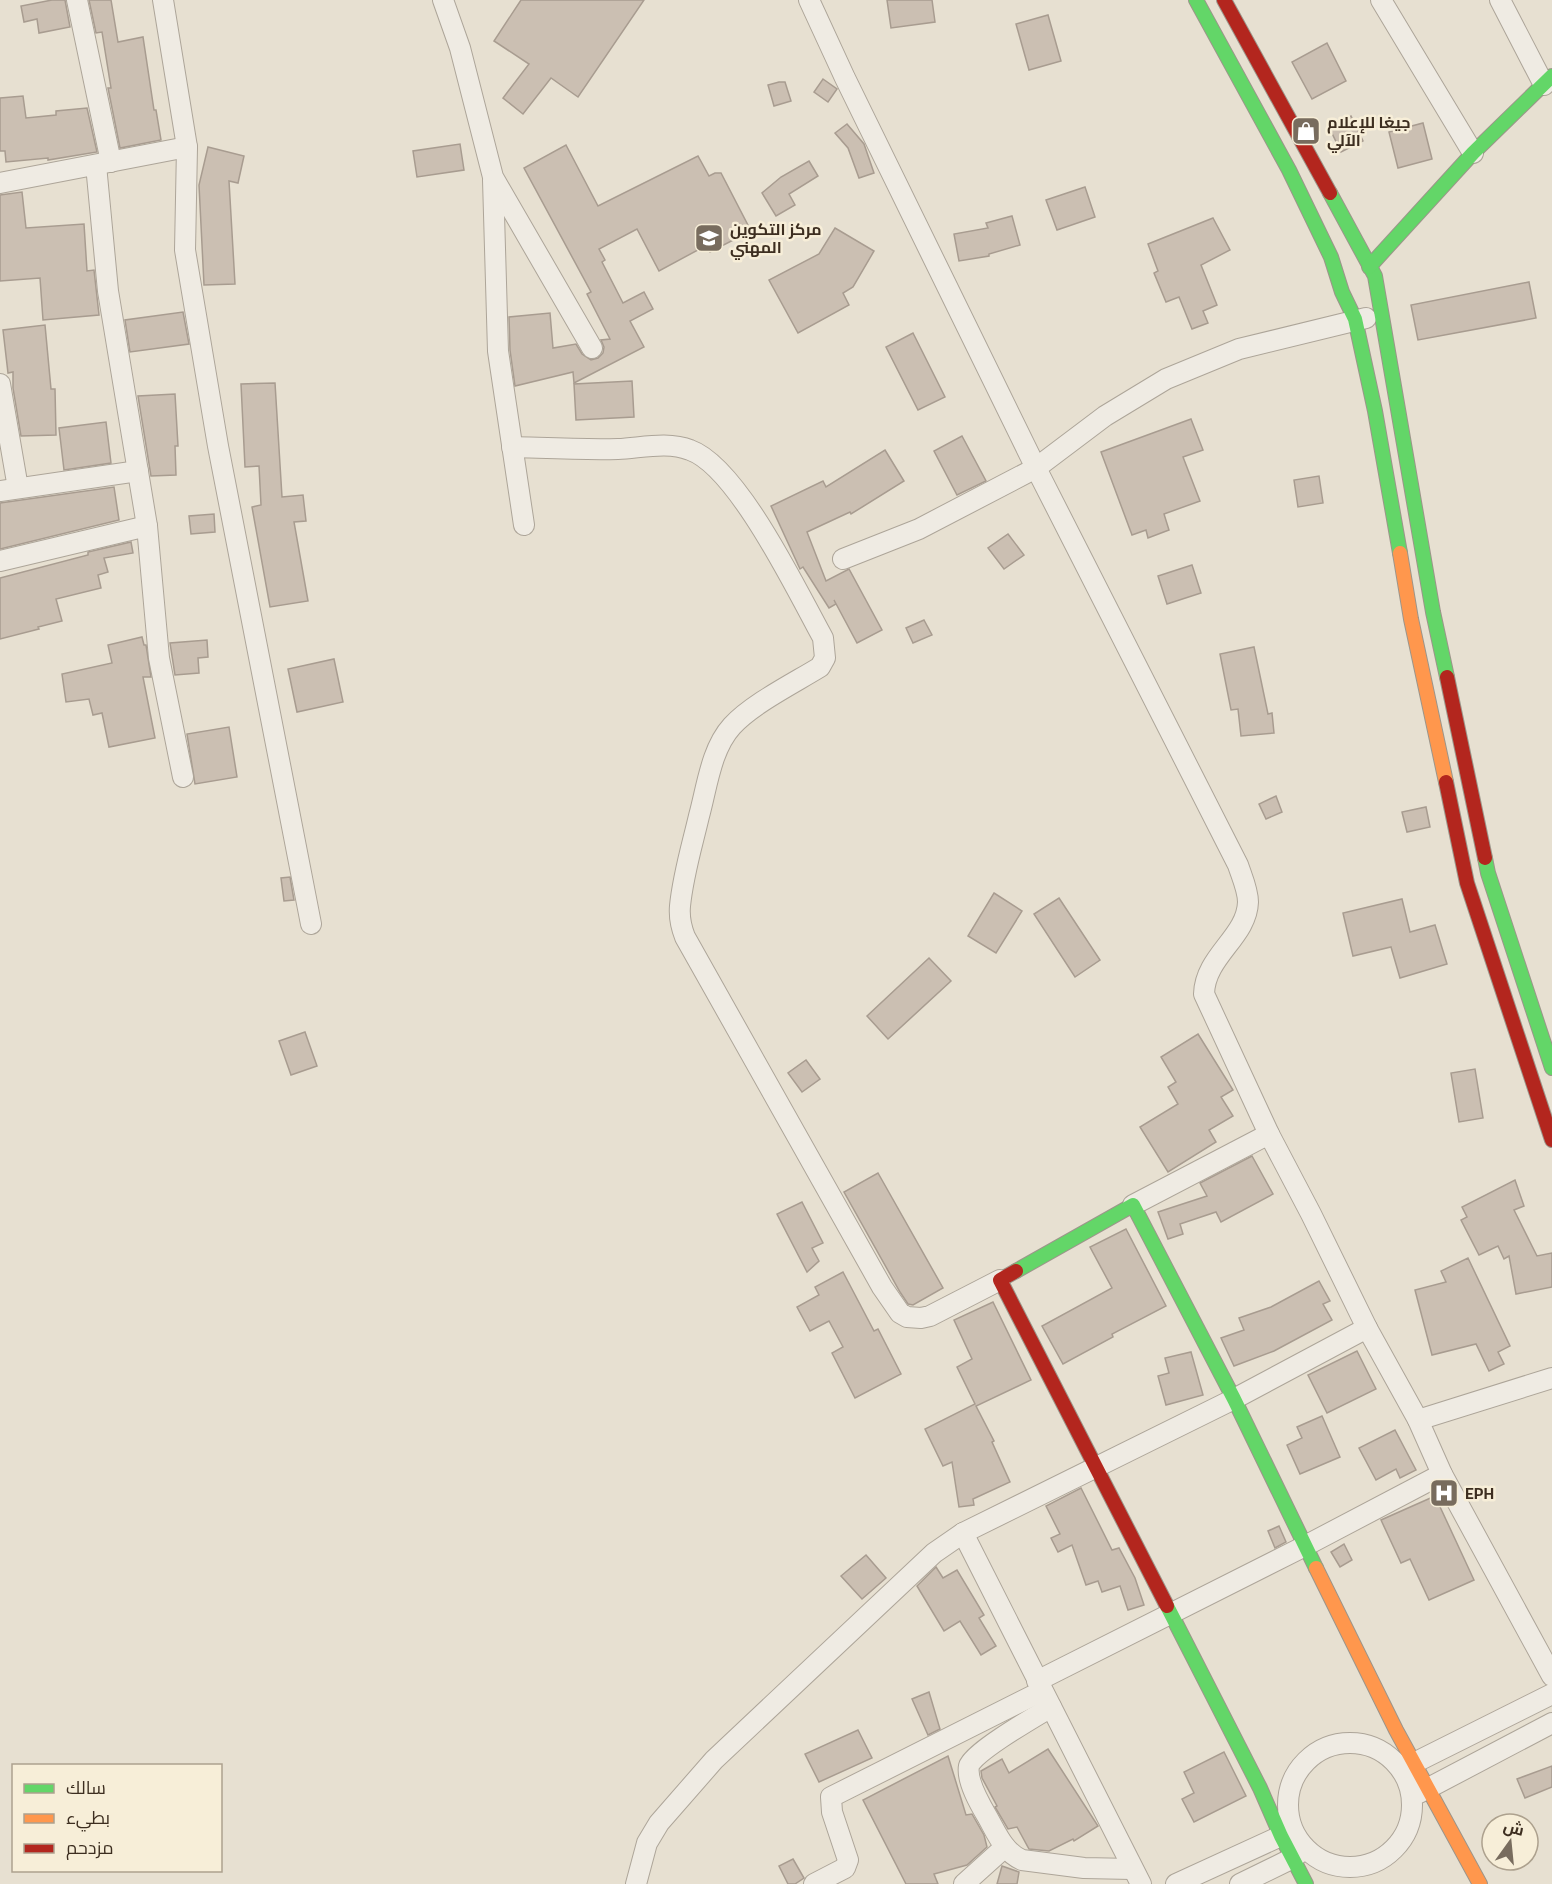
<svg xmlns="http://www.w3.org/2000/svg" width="1552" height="1884" font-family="Georgia,Cairo,serif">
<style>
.building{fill:#cbbfb2;stroke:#a89c90;stroke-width:1.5}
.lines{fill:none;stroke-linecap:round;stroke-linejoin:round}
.street-casing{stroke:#ada599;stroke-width:22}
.fast-casing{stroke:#9c958a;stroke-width:16}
.slow-casing{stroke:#9c958a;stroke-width:16}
.jam-casing{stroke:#9c958a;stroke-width:16}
.street{stroke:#efebe3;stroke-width:20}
.fast{stroke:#63d668;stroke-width:14}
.slow{stroke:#ff974d;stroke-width:14}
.jam{stroke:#b3261e;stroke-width:14}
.labels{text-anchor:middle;stroke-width:5;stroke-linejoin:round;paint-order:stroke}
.poi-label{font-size:16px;font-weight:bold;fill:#3d2e20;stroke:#f7eed8;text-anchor:start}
</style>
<rect width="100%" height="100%" fill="#e7e0d1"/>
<g class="building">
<polygon points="52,0 65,0 70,27 39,33 37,19 24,22 21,6"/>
<polygon points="89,0 111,0 118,42 143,37 154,110 156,110 161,140 120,148 108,88 111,88 102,32 96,33"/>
<polygon points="521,0 644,0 578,97 551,78 523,114 503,98 529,64 494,41"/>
<polygon points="887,0 932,0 935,22 891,28"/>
<polygon points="1048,15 1061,61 1029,70 1016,24"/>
<polygon points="1327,43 1346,81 1312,99 1292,62"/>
<polygon points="823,79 837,89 828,102 814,92"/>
<polygon points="779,82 785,82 791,101 774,106 768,85"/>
<polygon points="23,96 26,118 56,115 56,111 87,108 97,152 48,160 48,158 6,162 5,151 0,151 0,98"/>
<polygon points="1351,116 1363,141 1341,152 1329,127"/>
<polygon points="1423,123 1432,159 1398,168 1389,132"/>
<polygon points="847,124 864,144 874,173 859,178 848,148 835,133"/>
<polygon points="460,144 464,170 417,177 413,151"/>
<polygon points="566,145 598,206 698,156 709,176 715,173 721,173 751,231 710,252 707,245 659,271 637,229 599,249 605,260 602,262 623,303 644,292 653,309 630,321 644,347 574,383 573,372 515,386 510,350 509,317 550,313 553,348 576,344 582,354 591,360 598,358 603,353 604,347 601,340 610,339 587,294 591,292 524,168"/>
<polygon points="208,147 244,156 238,183 229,181 235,284 204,285 199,185"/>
<polygon points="809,161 818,176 789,194 795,205 776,216 762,193 781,177"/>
<polygon points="1085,187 1095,217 1057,230 1046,200"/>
<polygon points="22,192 26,228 84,224 87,271 94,270 99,315 43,320 40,278 0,281 0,195"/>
<polygon points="1012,216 1020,245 989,254 989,256 959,261 954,234 988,228 986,223"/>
<polygon points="1213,218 1230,250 1201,265 1217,305 1203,311 1208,323 1192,329 1179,297 1166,302 1154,273 1158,271 1148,244"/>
<polygon points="835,228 874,251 853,287 843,293 849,305 798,333 769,280 819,254"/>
<polygon points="1529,282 1536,318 1418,340 1411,305"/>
<polygon points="183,312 189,344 130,352 125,320"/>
<polygon points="45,325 51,389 55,389 56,435 21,436 13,388 13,372 8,373 3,330"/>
<polygon points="913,333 945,397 918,410 886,347"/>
<polygon points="632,381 634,417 576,420 574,384"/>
<polygon points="275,383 282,497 303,495 306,521 294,522 308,601 270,607 252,507 261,505 259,466 245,467 241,384"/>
<polygon points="175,394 178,446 175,446 176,475 151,476 138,396"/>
<polygon points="1191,419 1203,450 1183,457 1200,501 1164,514 1169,530 1148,538 1146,530 1132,535 1101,452"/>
<polygon points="106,422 111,463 64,470 59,428"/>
<polygon points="962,436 986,481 957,495 934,451"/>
<polygon points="885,450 904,481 851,514 850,512 807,532 826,581 849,569 882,630 857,643 834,600 836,604 829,608 803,567 800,569 771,506 823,481 826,487"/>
<polygon points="1319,476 1323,503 1298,507 1294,480"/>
<polygon points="114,487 119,520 0,549 0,503"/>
<polygon points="214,514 215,532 191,534 189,516"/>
<polygon points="1008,534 1024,555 1004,569 988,548"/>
<polygon points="131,542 133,553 104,558 108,572 98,575 101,588 56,599 62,621 38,627 39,629 0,639 0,578 88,555 88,552"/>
<polygon points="1192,565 1201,593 1167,604 1158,576"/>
<polygon points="924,620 932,635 913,643 906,628"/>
<polygon points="142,637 144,645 146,645 151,677 143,677 155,738 109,747 102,713 93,715 89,699 66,702 62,674 112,663 108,645"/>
<polygon points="207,640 208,657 198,658 199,673 175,675 170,643"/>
<polygon points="1254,647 1268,714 1272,713 1274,733 1241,736 1238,709 1231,710 1220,654"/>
<polygon points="334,659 343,702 297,712 288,669"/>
<polygon points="229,727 237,777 195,784 187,734"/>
<polygon points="1276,796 1282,812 1266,819 1259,804"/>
<polygon points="1426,807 1430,827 1407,832 1402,812"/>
<polygon points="290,877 294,900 284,901 281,878"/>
<polygon points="994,893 1022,911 996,953 968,936"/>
<polygon points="1059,898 1100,960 1075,977 1034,914"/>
<polygon points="1402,899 1410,932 1435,925 1447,964 1400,978 1391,947 1353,956 1343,913"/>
<polygon points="929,958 951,981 888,1039 867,1016"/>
<polygon points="305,1032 317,1066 291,1075 279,1041"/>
<polygon points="1198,1034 1233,1090 1221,1097 1233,1116 1209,1130 1216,1142 1168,1172 1140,1127 1178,1104 1168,1087 1176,1082 1161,1057"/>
<polygon points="806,1060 820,1079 802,1092 788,1073"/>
<polygon points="1475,1069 1483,1118 1459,1122 1451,1073"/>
<polygon points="1252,1156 1273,1194 1221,1222 1216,1212 1180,1224 1183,1234 1168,1239 1158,1212 1207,1196 1200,1183"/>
<polygon points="878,1173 943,1288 913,1305 908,1304 900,1292 844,1192"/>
<polygon points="1515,1180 1524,1206 1514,1210 1537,1256 1552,1253 1552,1287 1516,1294 1509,1256 1504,1259 1498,1246 1479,1255 1461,1220 1467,1217 1462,1207"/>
<polygon points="802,1202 823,1243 812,1248 819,1261 807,1272 777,1214"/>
<polygon points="1126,1229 1166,1306 1112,1334 1113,1337 1063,1364 1042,1326 1112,1288 1090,1247"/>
<polygon points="1468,1258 1510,1346 1498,1352 1504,1364 1489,1371 1476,1344 1432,1355 1415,1290 1446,1282 1441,1271"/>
<polygon points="843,1272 874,1331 878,1329 901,1374 855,1398 832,1353 843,1347 829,1321 810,1331 797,1307 819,1295 815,1287"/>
<polygon points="1319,1281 1330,1301 1323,1304 1332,1320 1274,1351 1234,1366 1221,1338 1244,1330 1239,1318 1271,1307"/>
<polygon points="993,1302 1031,1380 976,1406 994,1441 992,1442 1010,1482 973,1499 974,1505 959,1507 952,1462 943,1466 925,1429 975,1404 957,1367 972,1359 954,1320"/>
<polygon points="1357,1351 1376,1389 1327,1413 1308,1375"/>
<polygon points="1191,1352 1203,1395 1166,1405 1158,1376 1169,1373 1165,1358"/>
<polygon points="1322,1416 1340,1457 1300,1474 1287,1445 1302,1438 1297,1427"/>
<polygon points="1395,1430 1416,1470 1400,1478 1396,1469 1376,1480 1359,1448"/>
<polygon points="1081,1488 1112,1550 1119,1548 1135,1578 1144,1605 1128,1610 1120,1586 1102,1592 1098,1581 1086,1585 1072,1545 1058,1552 1051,1538 1060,1534 1046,1506"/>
<polygon points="1435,1496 1474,1580 1429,1600 1410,1559 1401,1563 1381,1520"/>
<polygon points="1279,1526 1286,1542 1275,1548 1268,1531"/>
<polygon points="1344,1544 1352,1560 1340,1567 1331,1552"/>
<polygon points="866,1555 886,1578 862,1599 841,1576"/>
<polygon points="936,1567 943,1578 957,1570 984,1615 979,1618 996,1646 981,1655 960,1621 944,1631 917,1586"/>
<polygon points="929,1692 940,1729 928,1735 912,1699"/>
<polygon points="858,1730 872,1758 819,1782 805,1754"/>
<polygon points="1048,1749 1098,1826 1074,1841 1073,1839 1049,1851 1029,1849 1017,1827 1008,1829 995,1807 997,1806 982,1778 981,1771 1002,1759 1009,1773"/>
<polygon points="1224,1752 1246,1796 1194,1822 1182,1799 1194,1793 1184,1772"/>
<polygon points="948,1756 966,1815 972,1814 984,1835 987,1847 967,1865 934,1874 938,1884 906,1884 863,1800"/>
<polygon points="1552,1766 1552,1787 1525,1798 1517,1779"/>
<polygon points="793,1859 804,1878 795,1884 788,1884 779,1866"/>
<polygon points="1002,1866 1019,1872 1017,1884 997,1884"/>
</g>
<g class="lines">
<g class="street-casing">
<g id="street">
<polyline points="77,0 111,162"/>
<polyline points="163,0 187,147 185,250 218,446 311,924"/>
<polyline points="443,0 460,48 493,177 592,348"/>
<path d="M809 0 845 78 1036 468 1238 865C1242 877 1248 890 1248 902 1247 937 1205 956 1204 994L1269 1134"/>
<polyline points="1381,0 1473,153"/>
<polyline points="1500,0 1544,85"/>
<polyline points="96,165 108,291 147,526 159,658 183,777"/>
<polyline points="493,180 498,351 524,525"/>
<polyline points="0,183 187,147"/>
<polyline points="0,384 18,488"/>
<path d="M512 447C547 448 583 450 618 449 641 448 668 441 690 450 738 467 798 593 823 638L825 658 820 667C794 683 752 704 732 726 711 749 707 787 699 816 692 846 683 875 680 906 679 917 681 927 685 937L882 1287 900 1313 907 1317 921 1318 930 1316 1000 1280"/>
<polyline points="0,491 138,471"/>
<polyline points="843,559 919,529 1036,468 1105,416 1166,379 1239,349 1366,318"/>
<polyline points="0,561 147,526"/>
<polyline points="1133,1205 1269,1134 1311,1214 1367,1328 1418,1420 1442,1474 1552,1676"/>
<polyline points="1418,1420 1552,1378"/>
<polyline points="963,1533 1141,1884"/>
<polyline points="1037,1681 1305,1546 1442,1474"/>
<path d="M1051 1707C1036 1716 972 1753 969 1766 966 1781 981 1806 988 1818 997 1834 1004 1852 1022 1860L1084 1868 1132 1869"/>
<circle cx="1350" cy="1805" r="62"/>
<polyline points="1404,1768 1552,1694"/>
<polyline points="1419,1793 1552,1723"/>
<polyline points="636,1884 647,1843 659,1823 714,1760 934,1553 963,1533 1234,1399 1367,1328"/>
<polyline points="814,1884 845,1868 848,1860 832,1812 831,1797 1042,1691"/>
<polyline points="964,1884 1005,1847"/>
<polyline points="1176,1884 1281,1836 1290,1829"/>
<polyline points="1240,1884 1293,1858 1303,1850"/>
</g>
</g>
<g class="fast-casing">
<g id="fast">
<polyline points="1196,0 1289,170 1331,257 1342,292 1355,319 1375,411 1400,553"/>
<polyline points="1330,193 1375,276 1433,612 1447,677"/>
<polyline points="1369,267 1473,153 1552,76"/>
<polyline points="1485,858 1488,873 1552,1068"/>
<polyline points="1016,1271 1133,1205 1234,1399 1316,1568"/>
<polyline points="1167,1606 1260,1788 1281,1836 1306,1884"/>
</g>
</g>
<g class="slow-casing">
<g id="slow">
<polyline points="1400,553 1411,619 1446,782"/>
<polyline points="1316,1568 1396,1730 1480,1884"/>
</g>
</g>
<g class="jam-casing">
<g id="jam">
<polyline points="1224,0 1330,193"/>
<polyline points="1447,677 1485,858"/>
<polyline points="1446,782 1467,883 1552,1140"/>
<polyline points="1016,1271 1000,1280 1167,1606"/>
</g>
</g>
<use href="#street" class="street"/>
<use href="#fast" class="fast"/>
<use href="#slow" class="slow"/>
<use href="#jam" class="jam"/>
</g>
<defs>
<g id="shop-square" transform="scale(1.5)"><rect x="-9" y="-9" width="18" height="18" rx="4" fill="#786c5e" stroke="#f7eed8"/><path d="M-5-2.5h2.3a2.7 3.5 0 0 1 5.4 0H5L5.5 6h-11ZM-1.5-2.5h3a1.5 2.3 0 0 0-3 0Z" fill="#fff"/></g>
<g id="university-square" transform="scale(1.5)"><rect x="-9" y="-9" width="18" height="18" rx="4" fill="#786c5e" stroke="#f7eed8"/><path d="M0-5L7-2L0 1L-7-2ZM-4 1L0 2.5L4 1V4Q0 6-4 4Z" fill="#fff"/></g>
<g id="hospital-square" transform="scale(1.5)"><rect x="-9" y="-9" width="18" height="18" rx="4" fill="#786c5e" stroke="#f7eed8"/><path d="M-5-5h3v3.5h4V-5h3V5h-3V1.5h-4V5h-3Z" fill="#fff"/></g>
</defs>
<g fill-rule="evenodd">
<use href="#shop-square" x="1306" y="131"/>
<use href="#university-square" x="709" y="238"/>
<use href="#hospital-square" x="1444" y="1493"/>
</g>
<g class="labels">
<g class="poi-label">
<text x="1327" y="128">جيغا للإعلام<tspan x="1327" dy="18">الآلي</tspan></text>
<text x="730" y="235">مركز التكوين<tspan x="730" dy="18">المهني</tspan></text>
<text x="1465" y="1499">EPH</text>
</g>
</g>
<rect x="12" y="1764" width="210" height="108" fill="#f7eed8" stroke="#ada18e" stroke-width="1.5"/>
<rect x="24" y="1784" width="30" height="9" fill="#63d668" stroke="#ada18e" stroke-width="1.5"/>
<text x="66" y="1794" font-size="18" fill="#3d2e20">سالك</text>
<rect x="24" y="1814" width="30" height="9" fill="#ff974d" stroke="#ada18e" stroke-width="1.5"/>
<text x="66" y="1824" font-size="18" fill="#3d2e20">بطيء</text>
<rect x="24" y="1844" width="30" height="9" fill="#b3261e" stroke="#ada18e" stroke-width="1.5"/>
<text x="66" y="1854" font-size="18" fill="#3d2e20">مزدحم</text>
<g transform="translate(1510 1842) rotate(15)"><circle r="28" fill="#f7eed8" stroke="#ada18e" stroke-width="1.5"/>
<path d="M0-4.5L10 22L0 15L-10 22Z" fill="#786c5e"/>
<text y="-9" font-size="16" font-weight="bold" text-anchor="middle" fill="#3d2e20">ش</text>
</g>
</svg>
